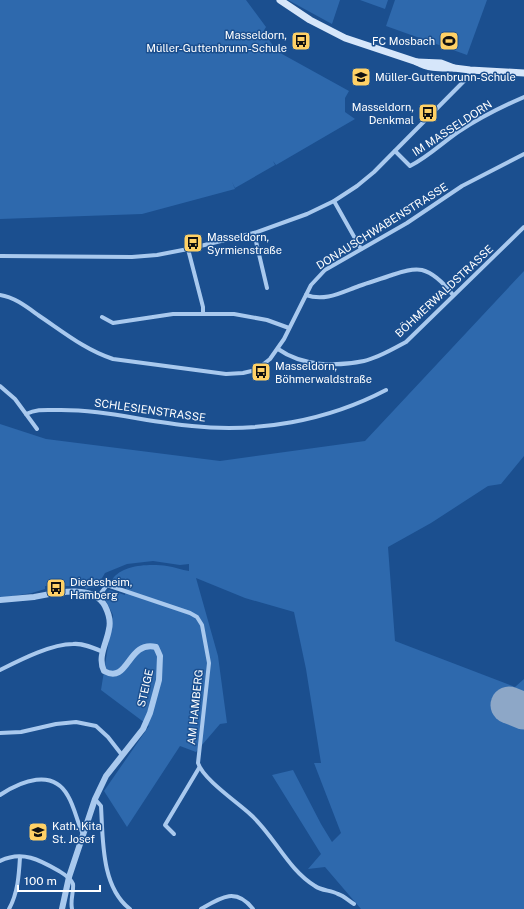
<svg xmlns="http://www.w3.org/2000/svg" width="524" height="909" font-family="'Public Sans',sans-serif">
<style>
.green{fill:#2e69ad}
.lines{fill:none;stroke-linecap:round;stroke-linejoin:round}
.runway{stroke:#8da7c7;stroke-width:37}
.minor{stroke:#a9c9ee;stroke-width:4}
.tertiary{stroke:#a9c9ee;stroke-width:6}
.secondary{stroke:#d6e6fa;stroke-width:7}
.labels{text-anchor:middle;stroke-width:3;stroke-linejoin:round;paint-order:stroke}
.poi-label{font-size:11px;fill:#fff;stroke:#1b4f8f;text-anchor:start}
.street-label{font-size:11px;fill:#fff;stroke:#1b4f8f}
</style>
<rect width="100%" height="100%" fill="#1b4f8f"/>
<g class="green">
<polygon points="0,0 246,0 266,27 263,32 265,32 271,43 282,54 349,91 345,98 345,112 355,119 276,165 273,161 275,165 235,188 232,182 235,189 142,214 0,219"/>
<polygon points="288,0 340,0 332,24"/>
<polygon points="360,0 388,0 385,9"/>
<polygon points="395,0 487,0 467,55 386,26"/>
<path d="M524 271V456L501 484 488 486 431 523 388 547 395 641 515 687 524 679V909H361L325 867 308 869 321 854 272 775 293 770 321 824 332 842 341 833 314 763H321L306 669 294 612 245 598 196 578 218 656 227 723 220 724 196 752 180 746 127 827 104 791 149 726 101 690 113 615 104 597 106 592 110 590 125 595 126 587 112 580C122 564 151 564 167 566 174 567 182 570 189 571V564L180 565 153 561 127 564 105 573 99 583 100 586 86 589 82 585 81 586H45V589L32 593 0 598V424L46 439 220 461 365 441Z"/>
</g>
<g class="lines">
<polyline class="runway" points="509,705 524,711"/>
<g class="minor">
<path d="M395 151 410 166C428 157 442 143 458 132 479 118 501 107 524 97"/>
<polyline points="334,201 361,249"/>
<polyline points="254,233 267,288"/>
<polyline points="188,249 203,307 203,313"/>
<polyline points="0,256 132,257 157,255 188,249 254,233 307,214 334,201 357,186 374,172 468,77 470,70"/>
<path d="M0 295C14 297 27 307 38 315 62 331 85 350 113 359L226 374 243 373 256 370 270 359 284 339 311 285 325 270 407 223 462 186 524 154"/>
<path d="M306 295C325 302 342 292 359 286 370 282 381 279 392 275 401 272 412 268 422 270 434 273 446 286 453 295"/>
<polyline points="102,317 113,323 173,314 234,314 267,320 289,328"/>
<path d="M278 349C302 366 336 367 364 361 378 358 393 349 406 342L524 227"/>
<polyline points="0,386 15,399 37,429"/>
<path d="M26 414C37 409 45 410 56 410 102 409 146 422 192 426 258 433 327 421 386 390"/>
<path d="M98 597 107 585 190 613 197 617 202 625 209 663 198 763C203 779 237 802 250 814 274 835 288 870 315 886 322 891 331 890 338 894 344 896 349 901 354 904"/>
<path d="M0 670C20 660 51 644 73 644 83 643 94 648 103 652"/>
<polyline points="0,733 21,732 56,724 76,722 96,726 108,737 122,755"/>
<path d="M0 795C21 781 53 768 68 796 75 808 77 822 83 834"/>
<path d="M95 799 101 806C103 839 101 887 130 909"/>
<polyline points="174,834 165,825 199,768"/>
<path d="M0 861C22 850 40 860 59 871 64 874 71 878 73 884 74 891 70 900 72 909"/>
<path d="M9 909C18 893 19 874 20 857"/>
<path d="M201 909C221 897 236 887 253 909"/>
</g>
<path class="tertiary" d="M0 600C11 599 23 598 34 597 54 593 93 583 105 606 109 614 111 621 109 629 107 643 97 657 104 671 129 685 127 640 156 647L160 656 159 680 150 713 143 729 106 776 95 799 69 877 62 909"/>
<g class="secondary">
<path d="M280 0 310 20 345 38 417 62C429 69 441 68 454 68"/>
<polyline points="417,62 441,63 454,68 470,70 524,73"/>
</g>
</g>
<defs>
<g id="bus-square" transform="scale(1)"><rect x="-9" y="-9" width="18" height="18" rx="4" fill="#ffd166" stroke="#1b4f8f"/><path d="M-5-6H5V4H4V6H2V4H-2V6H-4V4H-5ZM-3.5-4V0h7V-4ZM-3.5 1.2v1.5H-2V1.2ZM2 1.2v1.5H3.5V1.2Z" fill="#111"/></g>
<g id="stadium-square" transform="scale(1)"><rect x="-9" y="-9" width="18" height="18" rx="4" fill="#ffd166" stroke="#1b4f8f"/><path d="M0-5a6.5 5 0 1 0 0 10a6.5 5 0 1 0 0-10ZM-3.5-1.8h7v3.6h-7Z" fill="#111"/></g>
<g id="school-square" transform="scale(1)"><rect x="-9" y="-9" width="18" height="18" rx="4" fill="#ffd166" stroke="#1b4f8f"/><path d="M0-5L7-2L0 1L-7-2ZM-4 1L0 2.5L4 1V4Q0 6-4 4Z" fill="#111"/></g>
</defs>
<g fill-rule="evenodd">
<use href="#bus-square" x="301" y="41"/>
<use href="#stadium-square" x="449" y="41"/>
<use href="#school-square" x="361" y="77"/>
<use href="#bus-square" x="428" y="113"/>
<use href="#bus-square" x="193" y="243"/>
<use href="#bus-square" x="261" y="372"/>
<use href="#bus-square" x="56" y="588"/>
<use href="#school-square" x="38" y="832"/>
</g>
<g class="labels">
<g class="poi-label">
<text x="287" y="39" text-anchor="end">Masseldorn,<tspan x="287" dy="13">Müller-Guttenbrunn-Schule</tspan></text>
<text x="435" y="45" text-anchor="end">FC Mosbach</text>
<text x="375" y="81">Müller-Guttenbrunn-Schule</text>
<text x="414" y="111" text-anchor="end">Masseldorn,<tspan x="414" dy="13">Denkmal</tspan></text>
<text x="207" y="241">Masseldorn,<tspan x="207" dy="13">Syrmienstraße</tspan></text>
<text x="275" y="370">Masseldorn,<tspan x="275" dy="13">Böhmerwaldstraße</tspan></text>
<text x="70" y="586">Diedesheim,<tspan x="70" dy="13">Hamberg</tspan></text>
<text x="52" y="830">Kath. Kita<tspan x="52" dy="13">St. Josef</tspan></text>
</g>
<g class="street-label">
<text transform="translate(452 128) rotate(-33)" y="4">IM MASSELDORN</text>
<text transform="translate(382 226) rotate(-32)" y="4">DONAUSCHWABENSTRASSE</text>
<text transform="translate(444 291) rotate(-43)" y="4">BÖHMERWALDSTRASSE</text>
<text transform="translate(150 410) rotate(8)" y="4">SCHLESIENSTRASSE</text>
<text transform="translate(145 688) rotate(-77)" y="4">STEIGE</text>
<text transform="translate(195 707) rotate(-84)" y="4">AM HAMBERG</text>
</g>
</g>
<path d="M18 885v6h82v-6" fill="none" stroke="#ffffff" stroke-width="2"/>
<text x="24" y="885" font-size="12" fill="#ffffff" stroke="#1b4f8f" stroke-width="3" paint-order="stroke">100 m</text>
</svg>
